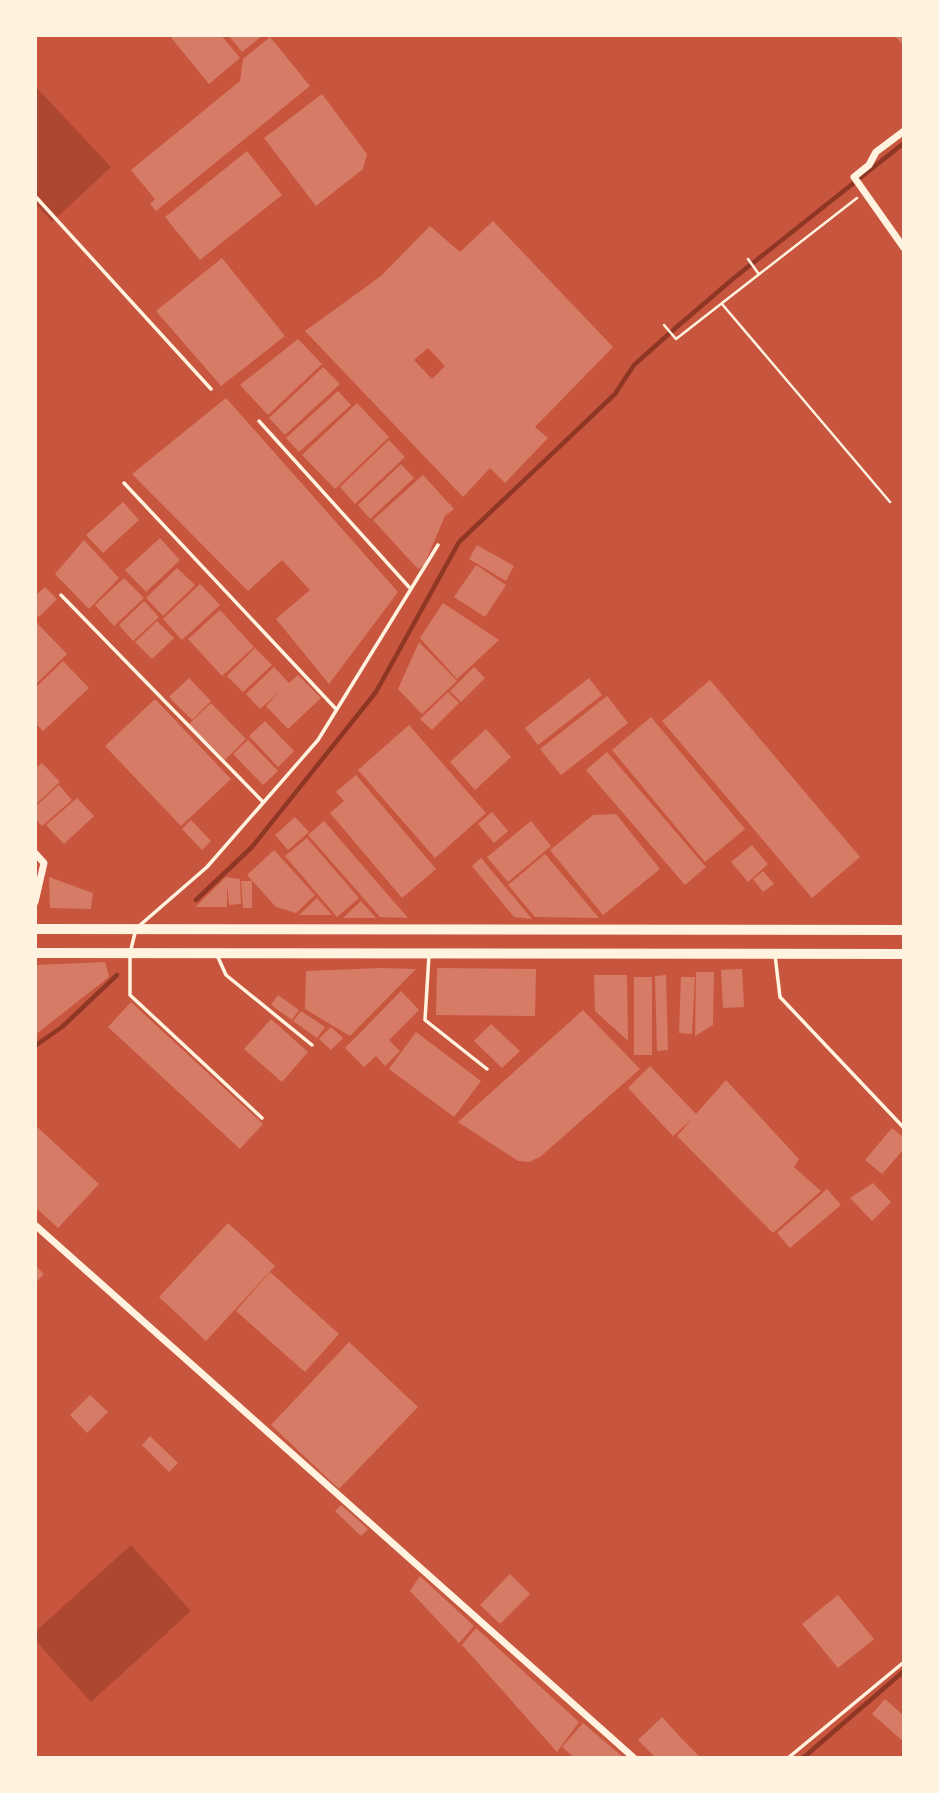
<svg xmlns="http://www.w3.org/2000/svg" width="939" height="1793" font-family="Bitter,serif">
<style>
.green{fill:#ae4732}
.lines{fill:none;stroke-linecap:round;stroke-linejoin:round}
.stream{stroke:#8f3625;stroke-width:4.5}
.building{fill:#d67c66;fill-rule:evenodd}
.path{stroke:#fff3e0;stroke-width:2.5}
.service{stroke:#fff3e0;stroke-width:3.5}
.minor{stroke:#fff3e0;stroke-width:7}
.secondary{stroke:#fff3e0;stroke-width:10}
</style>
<rect width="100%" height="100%" fill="#c8553d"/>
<g class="green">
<polygon points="35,86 111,167 52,222 35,203"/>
<polygon points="131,1545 191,1611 91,1702 35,1640 35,1632"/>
</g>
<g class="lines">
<g class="stream">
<polyline points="196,900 252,847 376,692 459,542 615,394 634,365 679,325 734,278 904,143"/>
<polyline points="35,1046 62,1027 117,975"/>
<polyline points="803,1758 904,1671"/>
</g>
</g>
<g class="building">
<polygon points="169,35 221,35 240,58 209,84"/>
<polygon points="228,35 263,35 242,52"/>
<polygon points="894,35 904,35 904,46"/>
<polygon points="270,37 310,86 156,211 150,204 155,199 131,170 240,81 243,59"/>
<polygon points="322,94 367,154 363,169 316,206 264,138"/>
<polygon points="247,151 282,195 200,260 165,217"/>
<path d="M493 221 613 347 535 427 548 438 505 483 490 468 463 497 305 331 381 276 430 226 460 252ZM428 348 445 366 432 379 414 360Z"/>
<polygon points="222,258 285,336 221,386 156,311"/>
<polygon points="298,339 322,364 268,415 240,385"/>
<polygon points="323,367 340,384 285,435 269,418"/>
<polygon points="338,391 351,405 299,452 286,438"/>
<polygon points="226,398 398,592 329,684 276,619 310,590 282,560 248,591 132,474"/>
<polygon points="357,403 389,437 335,489 302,455"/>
<polygon points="389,440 405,457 355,504 340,487"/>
<polygon points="401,464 414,478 370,519 358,505"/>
<polygon points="423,475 454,509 445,516 424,565 418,569 373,520"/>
<polygon points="123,502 139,520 103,553 86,535"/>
<polygon points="160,538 180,560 146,592 125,570"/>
<polygon points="84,540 119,578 89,609 55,574"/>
<polygon points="477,545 514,566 506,581 469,559"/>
<polygon points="476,565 506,585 485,617 454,597"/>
<polygon points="177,568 195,585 163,616 146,598"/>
<polygon points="124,578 144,598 114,626 95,605"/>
<polygon points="200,584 220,605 182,640 163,619"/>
<polygon points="45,587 57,599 39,617 35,613 35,596"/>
<polygon points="144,601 159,617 133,641 119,625"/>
<polygon points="443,603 499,640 457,679 420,638"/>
<polygon points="220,610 254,647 222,676 188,639"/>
<polygon points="35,621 67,654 35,685"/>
<polygon points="157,621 174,638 152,659 135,642"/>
<polygon points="419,642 457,681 422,714 398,689"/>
<polygon points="255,648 272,665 243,692 227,676"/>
<polygon points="63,661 89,688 43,731 35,723 35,688"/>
<polygon points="274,667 289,683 298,675 321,698 288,729 266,706 280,691 260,709 246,694"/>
<polygon points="474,667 485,678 461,702 450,691"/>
<polygon points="189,678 211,701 192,720 169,697"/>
<polygon points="589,678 602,695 538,745 525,728"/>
<polygon points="710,680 860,857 812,898 662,721"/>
<polygon points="448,692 459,703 432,730 420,719"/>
<polygon points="607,696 628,723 561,775 540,749"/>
<polygon points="155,699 231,779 181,826 105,746"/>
<polygon points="211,703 246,739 225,760 189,724"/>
<polygon points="651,717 745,829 705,862 612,750"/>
<polygon points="265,721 294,751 278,767 249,736"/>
<polygon points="409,725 486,813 435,858 358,770"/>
<polygon points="486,729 511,757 475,790 450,762"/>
<polygon points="248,740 278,771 263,785 233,754"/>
<polygon points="607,752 706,867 685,885 586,770"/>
<polygon points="42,763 60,782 35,805 35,769"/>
<polygon points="356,775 436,869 402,898 330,813 344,801 336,792"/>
<polygon points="59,785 72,800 42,826 35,818 35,807"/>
<polygon points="77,798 94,816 64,844 46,825"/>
<polygon points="492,812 508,831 494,843 478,824"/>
<polygon points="616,814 660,869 603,915 550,850 593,815"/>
<polygon points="295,817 309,832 288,850 275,835"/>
<polygon points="191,820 211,841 202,850 182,829"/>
<polygon points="324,821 408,918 380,917 308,835"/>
<polygon points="531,821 551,846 508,882 487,857"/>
<polygon points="307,838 359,898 337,917 285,856"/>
<polygon points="752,845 768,864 748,882 731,862"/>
<polygon points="274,850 315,895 296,913 276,907 247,875"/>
<polygon points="545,854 599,918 535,917 508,885"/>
<polygon points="481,858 532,919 514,917 472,866"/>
<polygon points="763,871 774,884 763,892 753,879"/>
<polygon points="49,877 93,893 91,909 50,908"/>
<polygon points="226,877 240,879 241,904 229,905 227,884 227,907 195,907"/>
<polygon points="241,881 252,881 252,908 243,908"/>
<polygon points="317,898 332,915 299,915"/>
<polygon points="361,901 376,918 343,918"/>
<polygon points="105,962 109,977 35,1035 35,965"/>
<polygon points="381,968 416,969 350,1036 305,1009 306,971"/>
<polygon points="437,968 536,969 535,1016 436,1015"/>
<polygon points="742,969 744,1007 723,1008 721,970"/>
<polygon points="696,972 714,972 713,1025 695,1036"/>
<polygon points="594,975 627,975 628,1041 595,1011"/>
<polygon points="666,975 668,1050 657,1051 655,976"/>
<rect x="634" y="977" width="18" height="78"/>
<polygon points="681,977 695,977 692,1034 679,1033"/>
<polygon points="401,991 419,1010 389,1040 400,1051 385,1066 376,1056 364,1067 345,1048"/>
<polygon points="278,995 299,1010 292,1020 271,1005"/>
<polygon points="131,1002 263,1124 240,1149 108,1027"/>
<polygon points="583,1010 640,1069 540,1157 529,1162 518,1161 458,1122"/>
<polygon points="301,1011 325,1027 317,1038 293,1021"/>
<polygon points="271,1019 308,1052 282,1082 244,1049"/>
<polygon points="491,1024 520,1051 502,1068 474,1041"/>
<polygon points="331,1027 343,1038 331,1050 319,1039"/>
<polygon points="416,1032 481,1081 454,1117 389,1069"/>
<polygon points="650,1066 696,1114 726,1080 799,1159 794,1167 821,1191 773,1233 677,1136 692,1119 673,1136 628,1088"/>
<polygon points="35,1125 99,1184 58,1228 35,1207"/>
<polygon points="892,1128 904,1138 904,1149 882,1174 865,1160"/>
<polygon points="873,1183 891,1202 872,1221 850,1198"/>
<polygon points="827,1189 841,1205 790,1248 777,1233"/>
<polygon points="228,1223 275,1266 206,1341 159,1297"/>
<polygon points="35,1265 44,1274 35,1283"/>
<polygon points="270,1272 339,1334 305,1372 236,1311"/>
<polygon points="349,1342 418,1407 339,1489 271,1425"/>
<polygon points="90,1395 108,1412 87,1433 70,1415"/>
<polygon points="150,1436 178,1463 169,1472 142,1445"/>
<polygon points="341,1505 368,1529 361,1536 335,1511"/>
<polygon points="510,1574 530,1594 500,1624 480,1605"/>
<polygon points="420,1576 474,1626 459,1643 410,1591"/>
<polygon points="838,1595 874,1639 838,1668 802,1624"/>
<polygon points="476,1628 579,1722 557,1752 462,1645"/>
<polygon points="885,1699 904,1716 904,1742 872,1714"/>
<polygon points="662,1717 683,1740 701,1758 656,1758 638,1740"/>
<polygon points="583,1723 624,1758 575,1758 562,1747"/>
</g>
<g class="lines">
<g class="path">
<polyline points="748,259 758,273"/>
<polyline points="722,304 890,502"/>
<polyline points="664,325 676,339 857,198"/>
</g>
<g class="service">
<polyline points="35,196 211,389"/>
<polyline points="259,421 409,587"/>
<polyline points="124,483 336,709"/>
<polyline points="61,595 263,802"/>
<polyline points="139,926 207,867 318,740 438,545"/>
<polyline points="135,933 130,953 130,995 262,1118"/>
<polyline points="217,955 226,975 312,1045"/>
<polyline points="429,955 425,1020 487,1069"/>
<polyline points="775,955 780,997 904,1128"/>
<polyline points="788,1758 904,1662"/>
</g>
<g class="minor">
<polyline points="904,131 876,152 869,165 854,177 904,248"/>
<polyline points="35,853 44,863 35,902"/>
<polyline points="35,1225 634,1758"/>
</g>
<g class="secondary">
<polyline points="35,929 904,930"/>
<polyline points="35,953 904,954"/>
</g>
</g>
<rect width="939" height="1793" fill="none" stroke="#fff3e0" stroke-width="74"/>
</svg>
